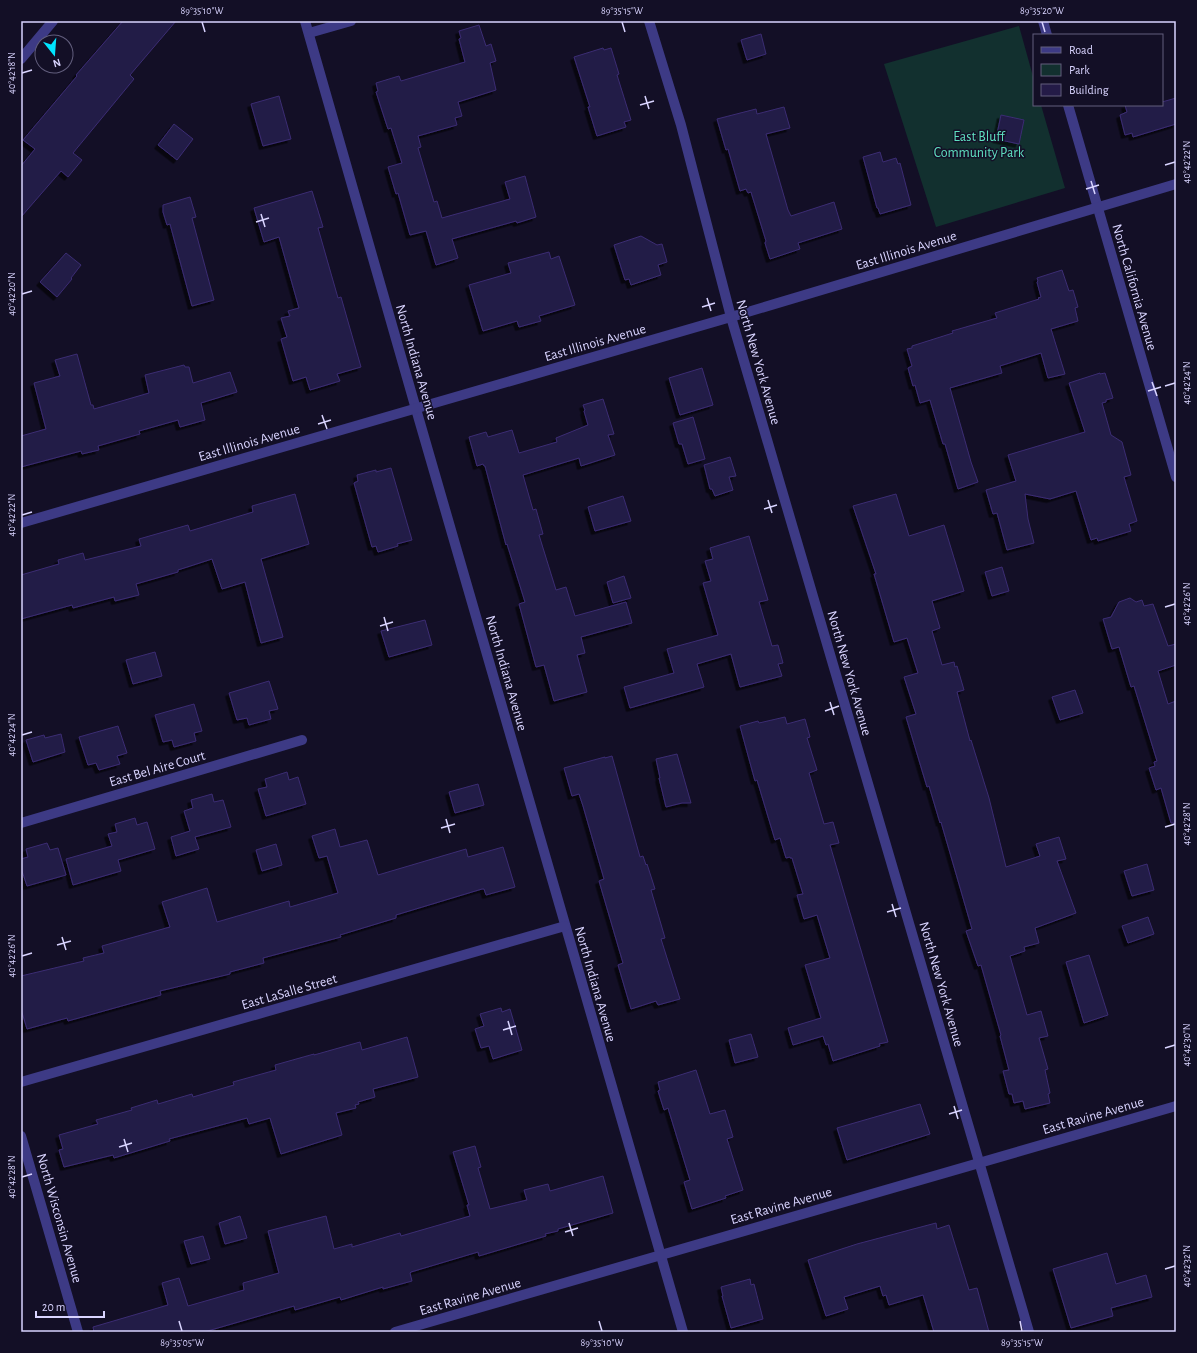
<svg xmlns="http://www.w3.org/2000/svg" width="1197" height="1353" font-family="'Alegreya Sans',sans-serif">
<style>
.green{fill:#12302f}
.building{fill:#241b47;stroke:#3b2d73;filter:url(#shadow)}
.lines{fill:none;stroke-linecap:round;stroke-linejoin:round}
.minor{stroke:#3d3a85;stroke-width:10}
.ticks{fill:none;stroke:#d9d4ff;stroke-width:1.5}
.labels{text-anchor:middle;stroke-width:3;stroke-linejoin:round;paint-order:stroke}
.park-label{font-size:14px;fill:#5fe0c0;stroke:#130f26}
.street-label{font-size:14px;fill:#d9d4ff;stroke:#130f26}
.neatline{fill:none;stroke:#d9d4ff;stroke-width:1.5}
.ticks-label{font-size:10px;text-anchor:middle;fill:#d9d4ff}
</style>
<defs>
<filter id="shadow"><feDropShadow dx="-3.5" dy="3.5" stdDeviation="0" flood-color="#0009"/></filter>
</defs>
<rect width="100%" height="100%" fill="#130f26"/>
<polygon class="green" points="1019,26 1034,80 1034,105 1041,105 1065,188 936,227 884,64"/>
<g class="building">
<polygon points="123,21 176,21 130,75 134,79 73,153 82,160 68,177 61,171 21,217 21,166 35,149 23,140 77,76 76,75"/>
<polygon points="479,25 486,46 491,44 496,61 490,63 496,90 458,102 462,116 455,118 457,125 418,136 421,147 418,148 434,202 437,201 442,218 510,199 505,182 525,176 536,217 517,223 516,221 452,239 458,258 436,265 426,231 410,235 398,193 396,194 388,167 402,163 391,128 388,129 376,92 378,91 376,83 399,76 401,81 465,62 459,39 461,38 459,31"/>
<polygon points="761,34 766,54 747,60 741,40"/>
<polygon points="603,48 604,50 611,48 619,74 617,75 631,120 624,122 626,127 597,136 588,107 590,107 574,57"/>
<polygon points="279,96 291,139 263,146 251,104"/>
<polygon points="1176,98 1176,124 1133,137 1132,133 1125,135 1120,115 1127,112 1125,105 1162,105 1162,102"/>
<polygon points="784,107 790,128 766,134 788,210 791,216 834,202 842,229 798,243 800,249 770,259 765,243 766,241 751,192 748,193 746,189 740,191 728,149 726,150 717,119 756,109 757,114"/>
<polygon points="1001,115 1024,120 1019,144 996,139"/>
<polygon points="174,124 193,139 177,160 158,145"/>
<polygon points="880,152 883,162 896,158 898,164 900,163 911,205 880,214 878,208 877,208 863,157"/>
<polygon points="312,191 323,227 318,228 338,298 341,297 361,367 337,374 340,381 310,390 306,377 293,381 281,339 287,337 281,318 290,316 288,311 299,308 279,237 264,242 254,208"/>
<polygon points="190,197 196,217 192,218 214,300 192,306 170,224 167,225 163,212 163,205"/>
<polygon points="641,236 657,245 662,244 667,262 658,265 661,275 631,285 629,279 625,280 614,245"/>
<polygon points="549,252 551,259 559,256 575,305 539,316 541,321 519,327 517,321 483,331 469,285 511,273 508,263"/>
<polygon points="66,253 81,265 71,278 72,279 57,297 40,282"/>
<polygon points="1062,270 1069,291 1073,290 1078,307 1075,308 1078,321 1051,329 1065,374 1048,378 1041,353 1000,366 1002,373 950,388 971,462 978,482 958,489 945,444 943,444 930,400 920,403 915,385 913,386 908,368 912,366 907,349 912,348 912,346 953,333 952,331 997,318 995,313 1039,299 1038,298 1041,297 1037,282 1038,281 1037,278"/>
<polygon points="77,354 91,405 93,405 94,409 149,393 145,375 184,365 185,367 189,367 193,383 230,372 237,392 201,403 205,420 180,427 178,420 139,431 140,434 98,446 99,450 82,454 81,451 21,467 21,436 46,429 34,383 60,376 55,360"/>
<polygon points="702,368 713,405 680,415 669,378"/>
<polygon points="1100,373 1100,374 1105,373 1113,398 1106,400 1106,402 1102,403 1111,435 1122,442 1131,475 1124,477 1137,521 1129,524 1131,531 1098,541 1097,538 1091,540 1076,491 1050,499 1025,494 1028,519 1034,543 1007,550 997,513 993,514 986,490 1016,481 1008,455 1085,432 1069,383"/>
<polygon points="603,399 614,434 608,435 615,455 581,466 579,458 523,475 533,510 536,509 543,534 539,535 556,590 566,587 575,616 626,602 632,623 581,637 585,653 577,655 587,692 554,701 544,665 536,667 519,604 525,602 507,544 506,545 485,466 484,466 483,464 477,466 469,437 486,432 488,437 512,430 519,453 557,442 556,438 588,425 584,411 585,410 583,405"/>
<polygon points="693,417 705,459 688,464 682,444 679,444 673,423"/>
<polygon points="730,457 736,476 729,477 733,490 715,496 712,489 710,489 704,465"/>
<polygon points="391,468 412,540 397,544 398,546 378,552 376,546 372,547 354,483 358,481 357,475 376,470 376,472"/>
<polygon points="295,494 309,544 261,559 283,637 261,643 245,582 222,589 212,559 178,570 178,572 136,584 139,595 115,601 114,597 73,608 72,605 21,619 21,575 59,564 58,560 83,553 85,560 141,546 139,539 188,525 190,531 253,512 252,506"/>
<polygon points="896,494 909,536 944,525 964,591 932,601 940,628 932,631 942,665 954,662 955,667 957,666 964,690 957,692 970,741 971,740 989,798 1006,867 1040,856 1036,844 1059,837 1066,859 1057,861 1076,913 1035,928 1039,943 1024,947 1025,951 1010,956 1027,1015 1041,1011 1048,1036 1039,1038 1048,1069 1045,1070 1050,1093 1048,1094 1050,1103 1025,1109 1023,1101 1014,1103 1012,1094 1009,1094 1003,1071 1009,1070 1000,1036 1001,1035 981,965 978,966 966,931 972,929 941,822 940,823 929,786 927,787 906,717 916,714 904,677 918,673 907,638 894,642 874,574 876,574 853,506"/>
<polygon points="623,496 631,521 595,531 588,507"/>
<polygon points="749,536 768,600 759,602 772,646 778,645 783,663 778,664 782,676 740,687 731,654 697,664 704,687 630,708 624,687 674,673 667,649 718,635 703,583 711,581 705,561 713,559 710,548"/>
<polygon points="1002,567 1009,591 992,596 985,572"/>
<polygon points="624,576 631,598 613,603 607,582"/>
<polygon points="1130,598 1136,602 1142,600 1144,606 1153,604 1168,646 1176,644 1176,665 1158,671 1168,704 1176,701 1176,823 1171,823 1161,788 1156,790 1149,768 1155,766 1154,762 1157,761 1134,686 1131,687 1119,647 1112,649 1103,619 1111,617 1119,602"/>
<polygon points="425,620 432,645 389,657 381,631"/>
<polygon points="155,652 162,676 133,684 126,660"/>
<polygon points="269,681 278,709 269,711 271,719 249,725 247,718 237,720 229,693"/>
<polygon points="1075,690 1083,713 1060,720 1052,697"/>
<polygon points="194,704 202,731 194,733 196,741 174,747 172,740 163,742 155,715"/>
<polygon points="785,717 787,724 805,719 810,737 807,738 817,770 809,773 824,824 833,822 839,843 830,845 888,1042 879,1044 880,1046 833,1061 828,1044 826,1045 823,1036 793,1045 788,1028 821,1018 805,965 830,958 817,915 804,919 797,895 803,894 792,858 790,858 790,857 786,858 780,838 775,840 757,780 755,781 740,726 758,721 759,723"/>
<polygon points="118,726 127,753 117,756 120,764 99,770 96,763 88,765 79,737"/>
<polygon points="61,734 65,752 33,762 26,740 44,735 45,738"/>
<polygon points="677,754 691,803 682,803 666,807 659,778 660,778 656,759"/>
<polygon points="612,756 640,857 643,856 646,865 647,864 655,889 651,890 665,938 661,939 680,999 658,1005 656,1001 631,1009 618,965 623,963 599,881 604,879 583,806 579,794 572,796 564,768 605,757 605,758"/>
<polygon points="287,772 289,780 298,777 306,804 266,816 258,789 267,787 265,779"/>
<polygon points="478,784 484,805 455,813 449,792"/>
<polygon points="212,794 214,802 223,800 231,827 195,837 199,849 176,856 171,837 190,831 184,811 193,808 191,800"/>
<polygon points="135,818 137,825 147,822 155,849 118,860 121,871 73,885 66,859 112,846 108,834 117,832 115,824"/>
<polygon points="335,829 340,847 367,840 378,875 466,849 468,857 503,847 515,887 486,895 484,889 482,889 396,915 396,918 340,935 341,937 263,958 264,963 230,972 230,974 160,991 161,995 68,1021 67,1018 27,1029 21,1009 21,976 84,961 83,958 104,953 102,946 170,927 162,902 207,888 217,922 289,901 290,907 338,893 327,856 319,858 312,836"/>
<polygon points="47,843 50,850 58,848 66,875 27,886 21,868 21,859 28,857 26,849"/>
<polygon points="276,844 282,865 262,871 256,850"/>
<polygon points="1147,864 1154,890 1132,896 1124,871"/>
<polygon points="1148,917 1154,934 1128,943 1122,926"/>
<polygon points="1089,955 1108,1015 1084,1023 1066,962"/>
<polygon points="501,1008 502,1012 510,1009 522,1050 493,1059 489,1046 481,1048 475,1029 484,1026 480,1014"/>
<polygon points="751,1034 758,1057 735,1063 729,1040"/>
<polygon points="407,1037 418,1077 373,1089 375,1097 358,1102 359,1104 355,1105 356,1108 336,1113 342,1135 281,1154 270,1118 249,1124 247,1118 169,1139 170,1141 114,1158 113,1155 64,1167 59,1150 63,1149 59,1135 98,1124 96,1120 132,1110 131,1108 157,1100 158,1104 192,1094 193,1097 234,1085 233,1082 276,1070 275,1065 314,1054 314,1055 360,1042 362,1050"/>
<polygon points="696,1070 710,1114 725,1110 733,1137 727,1139 743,1190 725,1196 726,1198 692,1209 684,1182 690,1180 668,1108 664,1110 658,1091 660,1090 658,1082"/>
<polygon points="920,1104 930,1134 847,1160 837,1128"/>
<polygon points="475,1146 481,1167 478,1168 490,1209 527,1200 524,1190 548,1184 550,1191 603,1176 613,1213 558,1229 558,1231 545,1234 546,1236 479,1256 478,1252 411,1272 410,1273 412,1281 383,1289 383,1287 341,1300 340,1297 295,1310 294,1306 204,1332 94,1332 93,1327 168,1305 162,1283 179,1278 188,1306 244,1290 243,1283 279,1273 268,1231 326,1216 334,1249 352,1244 352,1247 400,1233 401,1236 470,1216 467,1205 469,1205 453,1152"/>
<polygon points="240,1216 247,1238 225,1244 219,1223"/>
<polygon points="936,1223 937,1229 949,1225 969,1290 977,1288 989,1332 934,1332 923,1295 889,1305 886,1295 883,1296 880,1286 844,1297 848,1309 826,1316 808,1260 857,1244"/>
<polygon points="203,1236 210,1259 191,1264 184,1241"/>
<polygon points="1107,1253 1116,1284 1146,1275 1152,1297 1111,1308 1113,1316 1071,1328 1053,1269"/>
<polygon points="750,1279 751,1285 754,1284 763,1319 731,1328 722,1296 723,1296 721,1287"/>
</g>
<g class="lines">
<g class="minor">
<polyline points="305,21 416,409 683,1332"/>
<polyline points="649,21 681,125 731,317 1029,1332"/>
<polyline points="1043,21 1047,35"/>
<polyline points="309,33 351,21"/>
<polyline points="21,59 53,21"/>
<polyline points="1068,105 1176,477"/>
<polyline points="21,523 731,317 1176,184"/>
<polyline points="21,823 302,740"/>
<polyline points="21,1082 565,926"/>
<polyline points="21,1136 78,1332"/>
<polyline points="395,1332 1176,1106"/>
</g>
</g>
<path class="ticks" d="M202 22 205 32M622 22 625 32M1042 22 1045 32M22 73 32 70M645 96 649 109M640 105 654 101M1165 165 1175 162M1091 181 1095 194M1086 189 1099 185M261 214 265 227M256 222 269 218M22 294 32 291M707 298 711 311M702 307 715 303M1152 382 1157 396M1165 386 1175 383M1148 391 1161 387M322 415 327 429M318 424 331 420M768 500 772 513M764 509 777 505M22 515 32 512M1165 607 1175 604M384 617 388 631M380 626 393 622M830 702 834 715M825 711 839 706M22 735 32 732M446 819 450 833M1165 827 1175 824M441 828 455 824M892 904 896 917M887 912 901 908M62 937 66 950M57 945 71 941M22 956 32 953M508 1021 512 1035M503 1030 516 1026M1165 1048 1175 1045M954 1106 958 1119M949 1114 962 1110M124 1139 128 1152M119 1147 132 1143M22 1177 32 1174M569 1223 573 1236M565 1232 578 1228M1165 1269 1175 1266M179 1321 182 1331M599 1321 602 1331M1020 1321 1022 1331"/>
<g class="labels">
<g class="park-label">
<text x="979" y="141">East Bluff<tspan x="979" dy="16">Community Park</tspan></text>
</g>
<g class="street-label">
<text transform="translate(906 250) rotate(-17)" y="5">East Illinois Avenue</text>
<text transform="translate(1135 287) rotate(74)" y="5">North California Avenue</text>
<text transform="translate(595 342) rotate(-16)" y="5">East Illinois Avenue</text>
<text transform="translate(417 362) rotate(74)" y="5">North Indiana Avenue</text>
<text transform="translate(759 362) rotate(74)" y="5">North New York Avenue</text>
<text transform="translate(249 442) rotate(-16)" y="5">East Illinois Avenue</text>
<text transform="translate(507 673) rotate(74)" y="5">North Indiana Avenue</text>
<text transform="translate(850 673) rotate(74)" y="5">North New York Avenue</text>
<text transform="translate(157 768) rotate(-16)" y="5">East Bel Aire Court</text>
<text transform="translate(596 984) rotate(74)" y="5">North Indiana Avenue</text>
<text transform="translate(942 984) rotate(74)" y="5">North New York Avenue</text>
<text transform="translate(289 991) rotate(-16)" y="5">East LaSalle Street</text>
<text transform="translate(1093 1115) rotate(-16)" y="5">East Ravine Avenue</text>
<text transform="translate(781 1205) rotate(-16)" y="5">East Ravine Avenue</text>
<text transform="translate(60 1218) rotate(74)" y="5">North Wisconsin Avenue</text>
<text transform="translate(470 1296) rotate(-16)" y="5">East Ravine Avenue</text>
</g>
</g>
<rect width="1197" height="1353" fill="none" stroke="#130f26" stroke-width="44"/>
<rect x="1033" y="34" width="130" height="72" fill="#130f26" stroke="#625e7d"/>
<rect x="1041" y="47" width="20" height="6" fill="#3d3a85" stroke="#625e7d"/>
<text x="1069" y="54" font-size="12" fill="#d9d4ff">Road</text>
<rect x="1041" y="64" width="20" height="12" fill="#12302f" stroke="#625e7d"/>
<text x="1069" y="74" font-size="12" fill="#d9d4ff">Park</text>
<rect x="1041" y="84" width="20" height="12" fill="#241b47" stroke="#625e7d"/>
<text x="1069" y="94" font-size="12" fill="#d9d4ff">Building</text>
<g transform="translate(54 54) rotate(163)"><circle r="19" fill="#130f26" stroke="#625e7d"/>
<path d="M0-3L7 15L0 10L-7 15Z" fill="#00e5ff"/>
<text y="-6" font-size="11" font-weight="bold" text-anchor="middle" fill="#d9d4ff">N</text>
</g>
<path d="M36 1311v6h68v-6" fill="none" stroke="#d9d4ff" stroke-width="2"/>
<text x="42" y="1311" font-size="12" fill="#d9d4ff" stroke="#130f26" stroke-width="3" paint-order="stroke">20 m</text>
<rect x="22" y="22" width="1153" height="1309" class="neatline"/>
<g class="ticks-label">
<text x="202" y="14">89°35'10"W</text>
<text x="622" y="14">89°35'15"W</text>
<text x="1042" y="14">89°35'20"W</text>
<text transform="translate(11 73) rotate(-90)" y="4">40°42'18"N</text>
<text transform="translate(1186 162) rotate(-90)" y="4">40°42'22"N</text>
<text transform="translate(11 294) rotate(-90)" y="4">40°42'20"N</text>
<text transform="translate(1186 383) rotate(-90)" y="4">40°42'24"N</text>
<text transform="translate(11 515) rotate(-90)" y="4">40°42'22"N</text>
<text transform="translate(1186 604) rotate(-90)" y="4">40°42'26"N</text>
<text transform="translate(11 735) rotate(-90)" y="4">40°42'24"N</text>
<text transform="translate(1186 824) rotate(-90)" y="4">40°42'28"N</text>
<text transform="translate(11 956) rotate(-90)" y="4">40°42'26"N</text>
<text transform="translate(1186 1045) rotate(-90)" y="4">40°42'30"N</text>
<text transform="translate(11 1177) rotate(-90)" y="4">40°42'28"N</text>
<text transform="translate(1186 1266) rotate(-90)" y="4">40°42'32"N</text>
<text x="182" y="1346">89°35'05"W</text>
<text x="602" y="1346">89°35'10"W</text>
<text x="1022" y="1346">89°35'15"W</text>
</g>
</svg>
